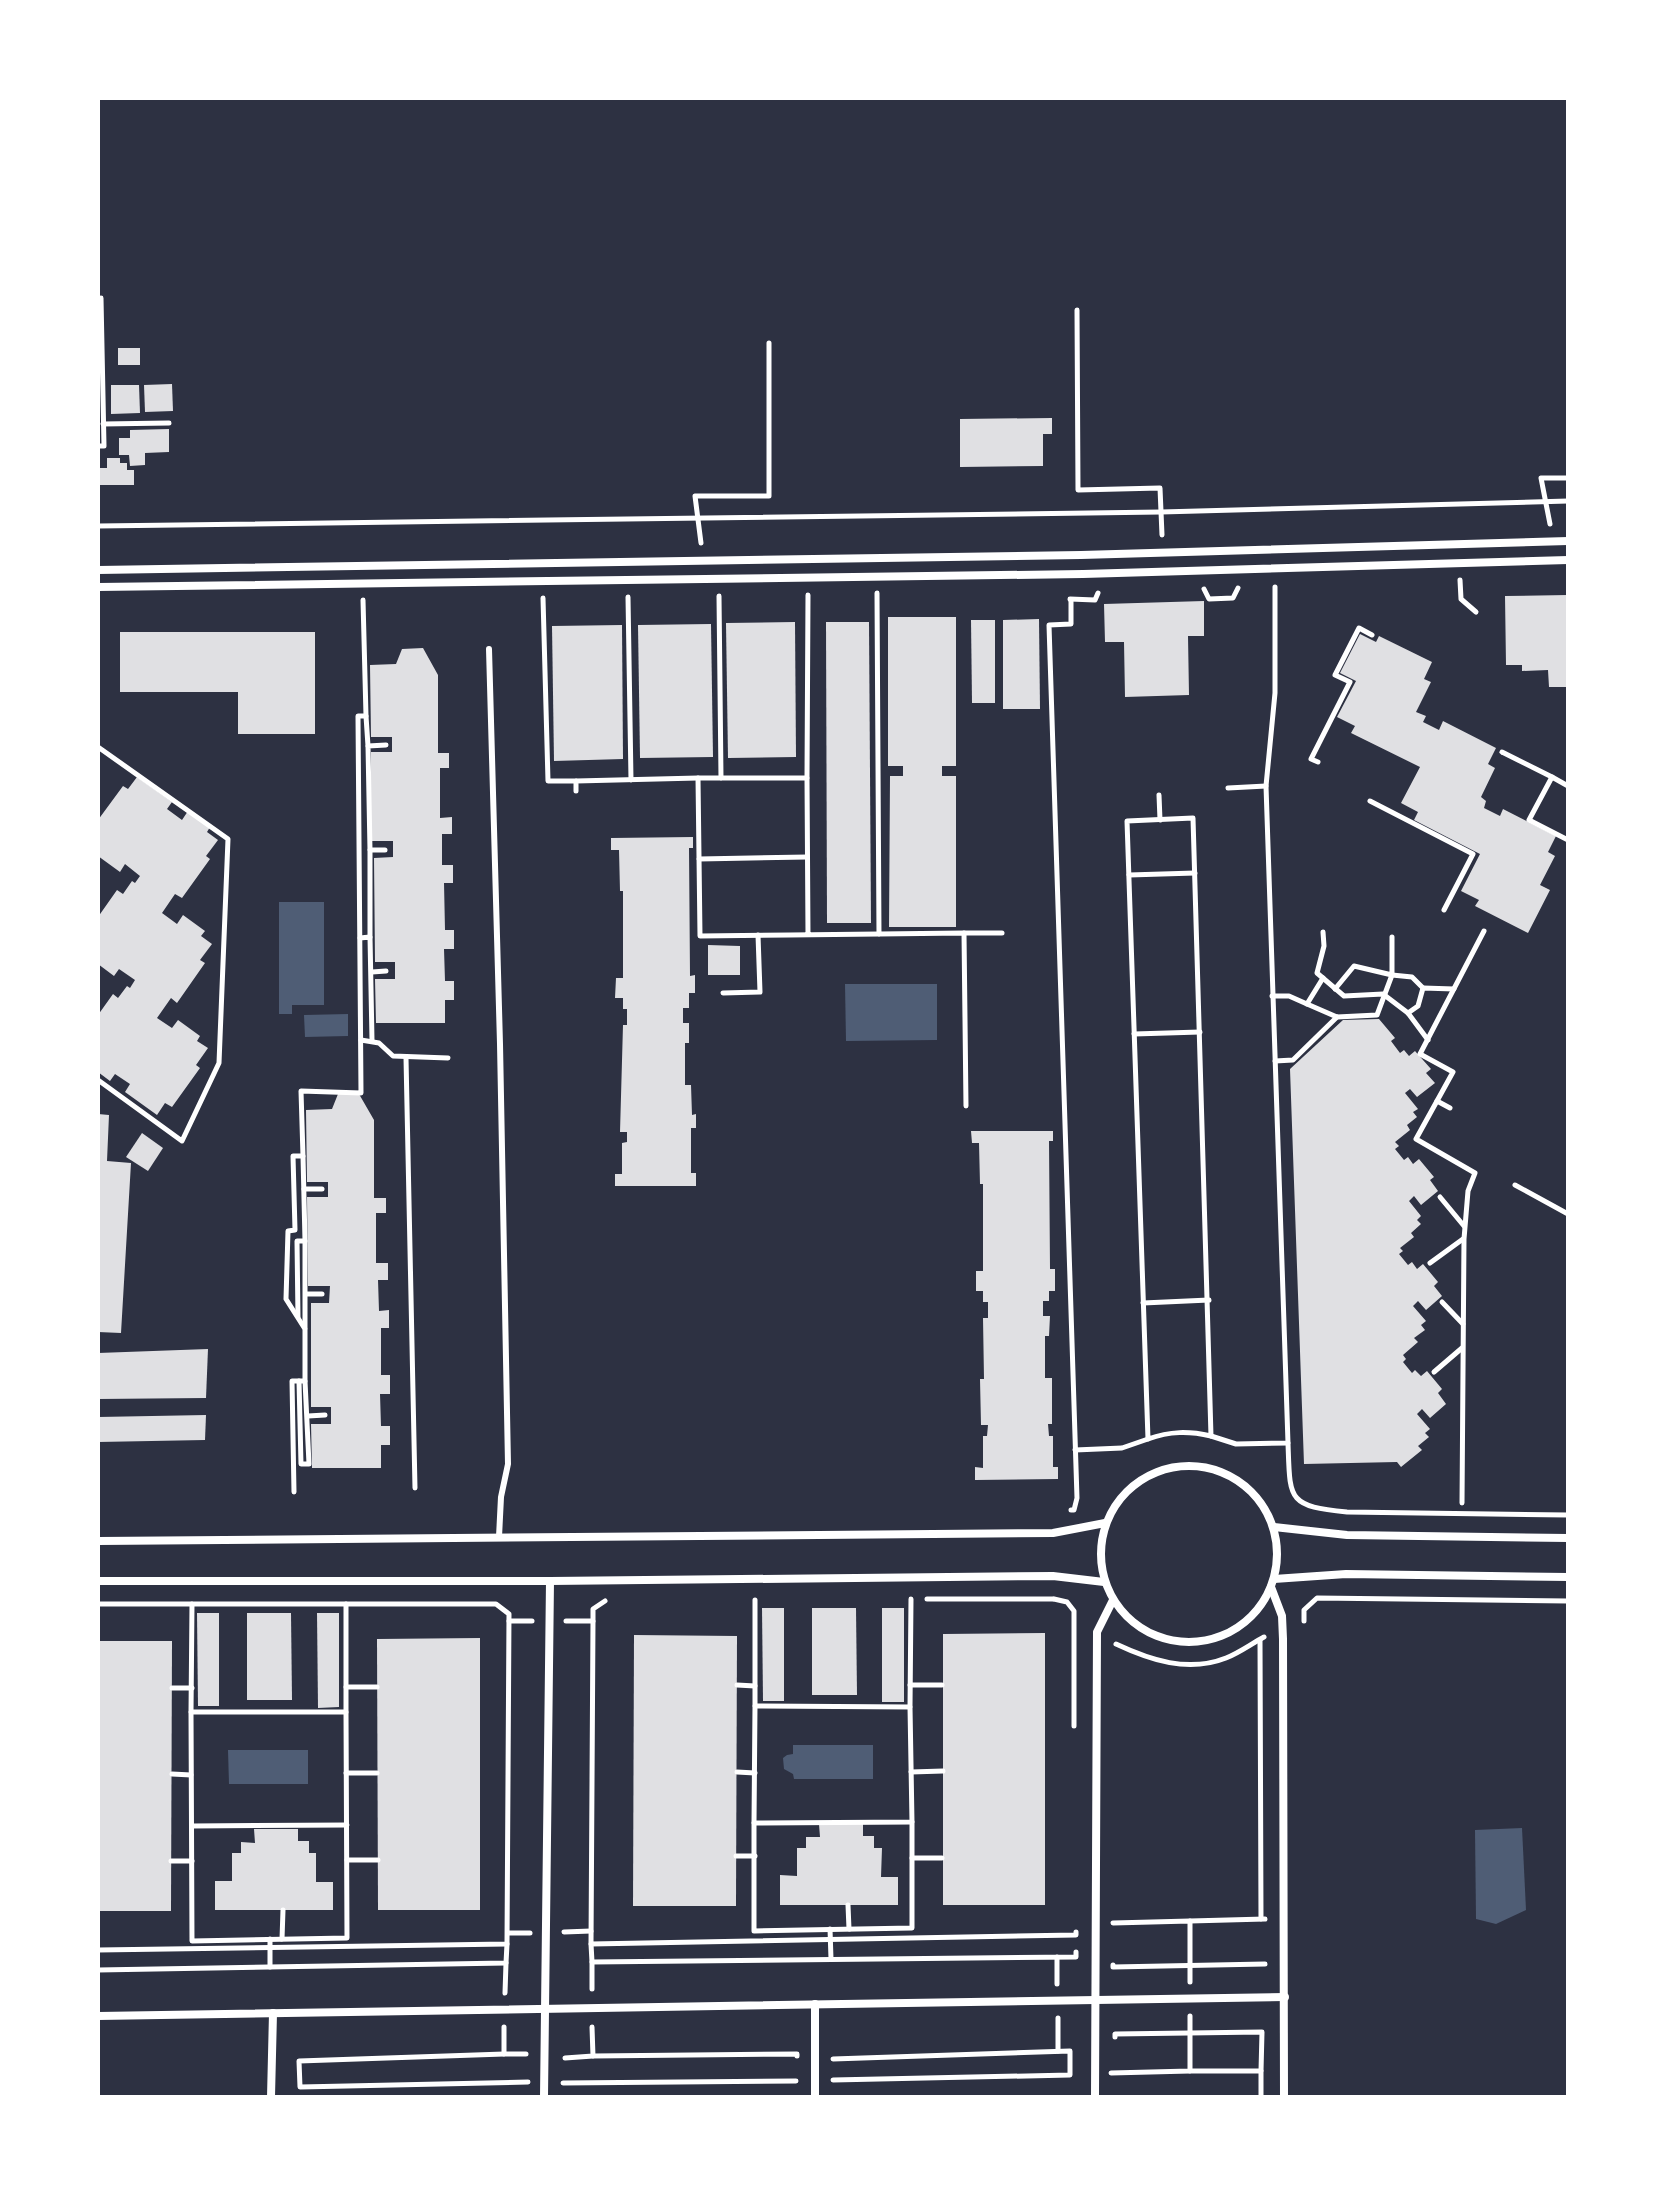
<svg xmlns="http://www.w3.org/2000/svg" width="1666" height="2195" font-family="'DM Sans',sans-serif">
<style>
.water{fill:#4f5d75}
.building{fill:#e0e0e3}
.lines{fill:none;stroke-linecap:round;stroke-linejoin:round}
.path{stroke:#fff;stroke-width:5}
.service{stroke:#fff;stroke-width:6}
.minor{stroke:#fff;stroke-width:8}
</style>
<rect width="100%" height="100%" fill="#2d3142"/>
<g class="water">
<polygon points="279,902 324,902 324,1005 292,1005 292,1014 279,1014"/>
<polygon points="845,984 937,984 937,1040 846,1041"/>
<polygon points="348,1014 348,1036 305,1037 304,1015"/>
<polygon points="793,1745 873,1745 873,1779 794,1779 793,1774 784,1769 783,1758 787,1755 793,1754"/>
<polygon points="228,1750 308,1750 308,1784 229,1784"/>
<polygon points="1522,1828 1526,1910 1496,1924 1476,1919 1475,1830"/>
</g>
<g class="building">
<rect x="118" y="348" width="22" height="17"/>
<polygon points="172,384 173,411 145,412 144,385"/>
<polygon points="111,385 139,385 140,413 111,414"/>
<polygon points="1052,418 1052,434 1043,434 1043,466 960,467 960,419"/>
<polygon points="169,429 169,452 145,453 145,465 130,466 129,455 119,455 119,438 130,438 130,430"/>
<polygon points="107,458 120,458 120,463 127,463 127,470 134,470 134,485 98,485 98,468 107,468"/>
<polygon points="1568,595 1568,687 1549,687 1548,670 1522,671 1522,665 1506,665 1505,596"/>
<polygon points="1204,601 1204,636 1188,636 1189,695 1125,697 1124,642 1105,642 1104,604"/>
<polygon points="888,617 956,617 956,766 942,766 942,776 956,776 956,927 889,927 890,776 903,776 903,766 888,766"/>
<polygon points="1039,619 1040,709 1003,709 1003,620"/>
<polygon points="971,620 995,620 995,703 972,703"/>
<polygon points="795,622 796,757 728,758 726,623"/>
<polygon points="826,622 869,622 871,923 827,923"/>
<polygon points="711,624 713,757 640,758 638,625"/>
<polygon points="622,625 623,759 554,761 552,626"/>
<polygon points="120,632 315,632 315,734 238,734 238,692 120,692"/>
<polygon points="1360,634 1376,642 1379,636 1432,662 1424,679 1431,682 1416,712 1426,716 1423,722 1439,730 1443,721 1496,748 1488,764 1495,768 1481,797 1486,801 1484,808 1500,816 1503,809 1556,836 1548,852 1555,856 1540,885 1550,890 1528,933 1475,906 1479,900 1461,891 1480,854 1414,820 1418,812 1401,803 1420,767 1351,733 1355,726 1337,717 1356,681 1340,673"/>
<polygon points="423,648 438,675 438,753 449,753 449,768 440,768 440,818 452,817 452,834 442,834 442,865 453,865 453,883 444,883 445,930 454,930 454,949 444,949 445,981 454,981 454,1000 445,1000 445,1023 376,1023 375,979 395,979 395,962 375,962 374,858 393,857 393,841 371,841 371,752 392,752 392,737 371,737 370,665 396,664 402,649"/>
<polygon points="137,777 172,802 167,809 182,820 188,811 210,827 207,832 218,840 206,856 210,859 182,898 175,894 162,913 177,924 183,915 205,931 201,936 212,944 200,960 205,963 177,1003 171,998 157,1018 172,1028 178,1020 200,1036 197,1041 208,1048 196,1065 200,1068 172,1107 165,1103 157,1115 125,1092 130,1084 115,1074 110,1081 98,1072 98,1015 113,994 118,998 127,986 130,988 135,980 119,969 114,976 98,964 98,917 117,890 123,894 132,881 135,883 140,876 125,864 120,872 98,856 98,820 123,786 128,789"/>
<polygon points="693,837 693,848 689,848 690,976 695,975 695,993 689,993 689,1008 683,1008 683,1023 689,1023 689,1043 685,1043 685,1085 691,1085 692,1115 696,1114 696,1128 691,1128 691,1173 696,1173 696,1186 615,1186 615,1174 622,1174 622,1143 627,1142 627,1132 620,1132 623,1025 627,1025 627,1009 623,1009 623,998 615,998 616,978 623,978 623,891 620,891 619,850 611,850 611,838"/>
<polygon points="708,945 740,946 740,975 708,975"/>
<polygon points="1379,1019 1395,1038 1391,1041 1400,1053 1404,1050 1409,1056 1415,1051 1431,1069 1426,1073 1435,1083 1417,1097 1410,1089 1405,1093 1418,1109 1413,1112 1417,1117 1407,1125 1410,1130 1395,1142 1399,1146 1395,1149 1404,1160 1408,1157 1413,1164 1419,1159 1434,1177 1430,1180 1438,1191 1421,1205 1414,1196 1409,1201 1421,1216 1417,1220 1421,1224 1411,1233 1414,1237 1400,1248 1403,1251 1399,1254 1408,1265 1412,1262 1417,1269 1423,1264 1438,1282 1434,1286 1442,1296 1426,1310 1418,1301 1413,1306 1426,1321 1421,1325 1425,1330 1414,1338 1418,1342 1403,1355 1406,1359 1403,1362 1412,1373 1415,1370 1421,1376 1427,1371 1442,1389 1438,1393 1446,1404 1430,1418 1422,1409 1417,1414 1430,1429 1425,1433 1429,1437 1418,1446 1422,1450 1401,1467 1397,1462 1304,1464 1290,1069 1343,1020"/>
<polygon points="338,1094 359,1094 374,1120 374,1198 386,1198 386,1213 376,1213 376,1263 388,1263 388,1280 378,1280 379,1311 389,1310 389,1328 381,1328 381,1375 390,1375 390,1394 380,1394 381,1426 390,1426 390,1445 381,1445 381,1468 312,1468 311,1424 331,1424 331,1407 311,1407 311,1303 329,1303 330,1286 308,1286 307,1197 328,1197 328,1182 307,1182 306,1110 332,1109"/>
<polygon points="98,1114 109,1115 107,1161 131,1163 121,1333 98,1332"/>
<polygon points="971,1131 1053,1131 1053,1141 1049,1141 1050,1269 1055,1269 1055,1291 1049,1291 1049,1301 1043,1301 1043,1316 1050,1316 1049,1336 1045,1336 1045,1378 1052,1378 1052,1424 1048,1424 1049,1436 1053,1436 1053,1467 1058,1467 1058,1479 975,1480 975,1467 983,1468 983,1436 987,1436 988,1425 981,1425 980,1379 984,1379 983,1318 988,1318 988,1302 983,1302 983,1291 976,1291 976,1271 983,1271 983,1184 980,1184 979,1143 972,1143"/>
<polygon points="142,1133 163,1148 148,1171 126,1157"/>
<polygon points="208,1349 206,1398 98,1399 98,1353"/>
<polygon points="206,1415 205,1440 98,1442 98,1417"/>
<polygon points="762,1608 784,1608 784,1701 763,1701"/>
<polygon points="812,1608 856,1608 857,1695 812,1695"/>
<rect x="882" y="1608" width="22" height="94"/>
<polygon points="197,1613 219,1613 219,1706 198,1706"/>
<polygon points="247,1613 291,1613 292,1700 247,1700"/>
<polygon points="317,1613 339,1613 339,1707 318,1708"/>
<polygon points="1045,1633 1045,1905 943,1905 943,1634"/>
<polygon points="634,1635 737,1636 736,1906 633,1906"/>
<polygon points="480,1638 480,1910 378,1910 377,1639"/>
<polygon points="98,1641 172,1641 171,1911 98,1911"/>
<polygon points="819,1824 863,1824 863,1836 874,1836 874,1848 882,1848 881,1877 898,1877 898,1905 780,1905 780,1875 797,1876 797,1848 806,1848 806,1837 820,1837"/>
<polygon points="254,1829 298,1829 298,1841 309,1841 309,1853 316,1853 316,1882 333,1882 333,1910 215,1910 215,1881 232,1881 232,1853 241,1853 241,1842 255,1843"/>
</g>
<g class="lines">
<g class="path">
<polyline points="1077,310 1078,490 1160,488 1162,535"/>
<polyline points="103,424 169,423"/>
<polyline points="98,446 104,446 101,298"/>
<polyline points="1550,524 1541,478 1568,478"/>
<polyline points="98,526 1161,512 1568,501"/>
<polyline points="701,543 695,496 769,496 769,343"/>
<polyline points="1460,580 1461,599 1476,612"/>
<polyline points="1204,589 1209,599 1233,598 1238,588"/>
<polyline points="877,593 879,934 964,933 966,1106"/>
<polyline points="719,596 721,778"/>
<polyline points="628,597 631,780"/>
<polyline points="543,598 548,781 576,781"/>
<polyline points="1070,599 1095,600 1098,593"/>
<polyline points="1071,600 1071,624 1049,625 1077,1498 1074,1510 1071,1510"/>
<polyline points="366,716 368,746"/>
<polyline points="98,747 228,839 219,1063 182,1141 98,1080"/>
<polyline points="1502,752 1552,777"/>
<polyline points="1318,762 1311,759 1350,682 1335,675 1359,628 1372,635"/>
<polyline points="807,778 808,595"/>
<polyline points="1568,786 1552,777 1529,820 1568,840"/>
<polyline points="1228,788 1266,786"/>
<polyline points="576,791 576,781 698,778"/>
<polyline points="1159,795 1160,820"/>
<polyline points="1370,801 1473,854 1444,910"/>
<path d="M1193 818 1211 1436C1189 1431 1170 1431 1148 1439L1127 821Z"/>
<polyline points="370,850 370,937"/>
<polyline points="385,850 370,850 368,746 386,745"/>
<polyline points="699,859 807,857"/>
<polyline points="1129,875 1195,873"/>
<polyline points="1323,932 1324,946 1317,973 1344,996 1383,994 1408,1013 1428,1040"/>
<polyline points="964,933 1002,933"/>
<path d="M808 935 807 778H698L700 936C760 935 819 935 879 934"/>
<polyline points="360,938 370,937 372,1040"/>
<polyline points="372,972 386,971"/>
<polyline points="1323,978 1307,1004 1337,1017 1377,1015 1392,975 1412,977 1423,988"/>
<polyline points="1335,989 1354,966 1392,975 1392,937"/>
<polyline points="723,993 760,992 758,935"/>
<polyline points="1272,996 1289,996 1307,1004"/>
<polyline points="1408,1013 1418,1006 1423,988 1454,989"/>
<polyline points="1134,1034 1200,1032"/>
<polyline points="361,1040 379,1043 393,1056 448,1058"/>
<polyline points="406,1058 415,1488"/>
<polyline points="1275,1061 1293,1060 1337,1017"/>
<polyline points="1437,1101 1450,1108"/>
<polyline points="303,1156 305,1241"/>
<polyline points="1515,1185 1568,1214"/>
<polyline points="304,1189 322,1189"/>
<polyline points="1440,1197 1464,1226"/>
<polyline points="1430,1263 1463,1239"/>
<polyline points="306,1294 322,1294"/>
<polyline points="1442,1302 1463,1324"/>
<polyline points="1143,1303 1209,1300"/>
<polyline points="298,1317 297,1241 305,1241 305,1328"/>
<polyline points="1434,1372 1462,1348"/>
<polyline points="299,1381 301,1464 309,1464 305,1381"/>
<polyline points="308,1416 325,1415"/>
<polyline points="1211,1436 1236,1444 1288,1443 1266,786 1275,693 1275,587"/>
<path d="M1288 1443C1290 1500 1287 1506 1347 1512L1568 1515"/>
<polyline points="1075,1450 1122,1448 1148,1439"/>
<polyline points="294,1492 292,1381 305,1381 305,1329 286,1299 288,1231 295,1230 293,1156 303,1156 301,1091 361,1093 358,716 366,716 363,600"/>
<polyline points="1462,1503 1464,1239 1468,1191 1475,1173 1416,1139 1453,1072 1420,1054 1484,931"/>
<polyline points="927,1599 1053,1599"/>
<polyline points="1054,1599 1067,1602 1074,1611 1074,1726"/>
<polyline points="755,1600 755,1706 910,1707 911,1599"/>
<polyline points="98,1604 496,1604 509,1614 507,1944 98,1950"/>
<polyline points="192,1604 191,1712 346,1712 346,1604"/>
<polyline points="509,1621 532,1621"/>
<polyline points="566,1621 593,1621 593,1609 605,1601"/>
<polyline points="593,1621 591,1944 1076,1935 1076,1932"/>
<polyline points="1304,1621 1304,1610 1317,1598 1568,1601"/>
<polyline points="1260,1640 1261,1919"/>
<path d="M1116 1644C1150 1660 1188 1673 1226 1658 1239 1653 1251 1644 1264 1637"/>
<polyline points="737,1685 755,1686"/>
<polyline points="910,1685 942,1685"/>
<polyline points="346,1687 377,1687"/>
<polyline points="172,1688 192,1688"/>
<polyline points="755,1706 754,1823 912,1822 910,1707"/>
<polyline points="191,1712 192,1941 347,1938 346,1712"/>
<polyline points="737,1772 755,1773"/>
<polyline points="911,1772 943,1771"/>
<polyline points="346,1773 377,1773"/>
<polyline points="172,1774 191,1775"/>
<polyline points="754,1823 754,1931 912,1928 912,1822"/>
<polyline points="192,1826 347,1825"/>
<polyline points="736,1856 755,1856"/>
<polyline points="912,1858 942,1858"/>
<polyline points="347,1860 378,1860"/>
<polyline points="171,1861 192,1861"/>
<polyline points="848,1905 849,1929"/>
<polyline points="1190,1921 1265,1919"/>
<polyline points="1113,1923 1190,1921 1190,1982"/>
<polyline points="830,1929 831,1959"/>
<polyline points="564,1932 591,1931"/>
<polyline points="508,1933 530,1933"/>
<polyline points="282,1939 283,1910"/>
<polyline points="591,1944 592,1962 1076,1957 1076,1952"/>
<polyline points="1057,1957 1057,1984"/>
<polyline points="592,1962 592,1989"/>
<polyline points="1113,1965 1113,1967 1265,1964"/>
<polyline points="270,1967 270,1939"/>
<polyline points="98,1970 506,1963 507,1944"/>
<polyline points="505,1993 506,1963"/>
<polyline points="1058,2018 1058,2051"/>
<polyline points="504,2027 504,2054 526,2054"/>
<polyline points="1115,2037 1115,2034 1262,2032 1261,2071 1190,2071"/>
<polyline points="504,2054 299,2061 300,2087 528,2082"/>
<polyline points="593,2056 797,2054 797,2056"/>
<polyline points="565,2058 593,2056 592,2027"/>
<polyline points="833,2059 1070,2051 1070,2075 833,2080"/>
<polyline points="1111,2073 1190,2071 1190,2016"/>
<polyline points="563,2083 796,2081"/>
<polyline points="1261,2097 1261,2071"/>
</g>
<polyline class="service" points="489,649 500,1044 508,1464 501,1497 499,1537"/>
<g class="minor">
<polyline points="98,570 1081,555 1568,541"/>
<polyline points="98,587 1083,574 1568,560"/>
<circle cx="1189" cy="1554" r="88"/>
<polyline points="1274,1527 1347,1535 1568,1538"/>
<polyline points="98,1541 1053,1533 1105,1523"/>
<polyline points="1274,1579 1346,1574 1568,1577"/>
<polyline points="98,1581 550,1581 1053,1576 1104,1582"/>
<polyline points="1271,1587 1282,1616 1283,1639 1284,2097"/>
<polyline points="98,2016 1285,1997"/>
<polyline points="271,2097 273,2013"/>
<polyline points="544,2097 550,1581"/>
<polyline points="815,2097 815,2004"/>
<polyline points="1095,2097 1097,1632 1113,1600"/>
</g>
</g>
<rect width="1666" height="2195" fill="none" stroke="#ffffff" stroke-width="200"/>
</svg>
